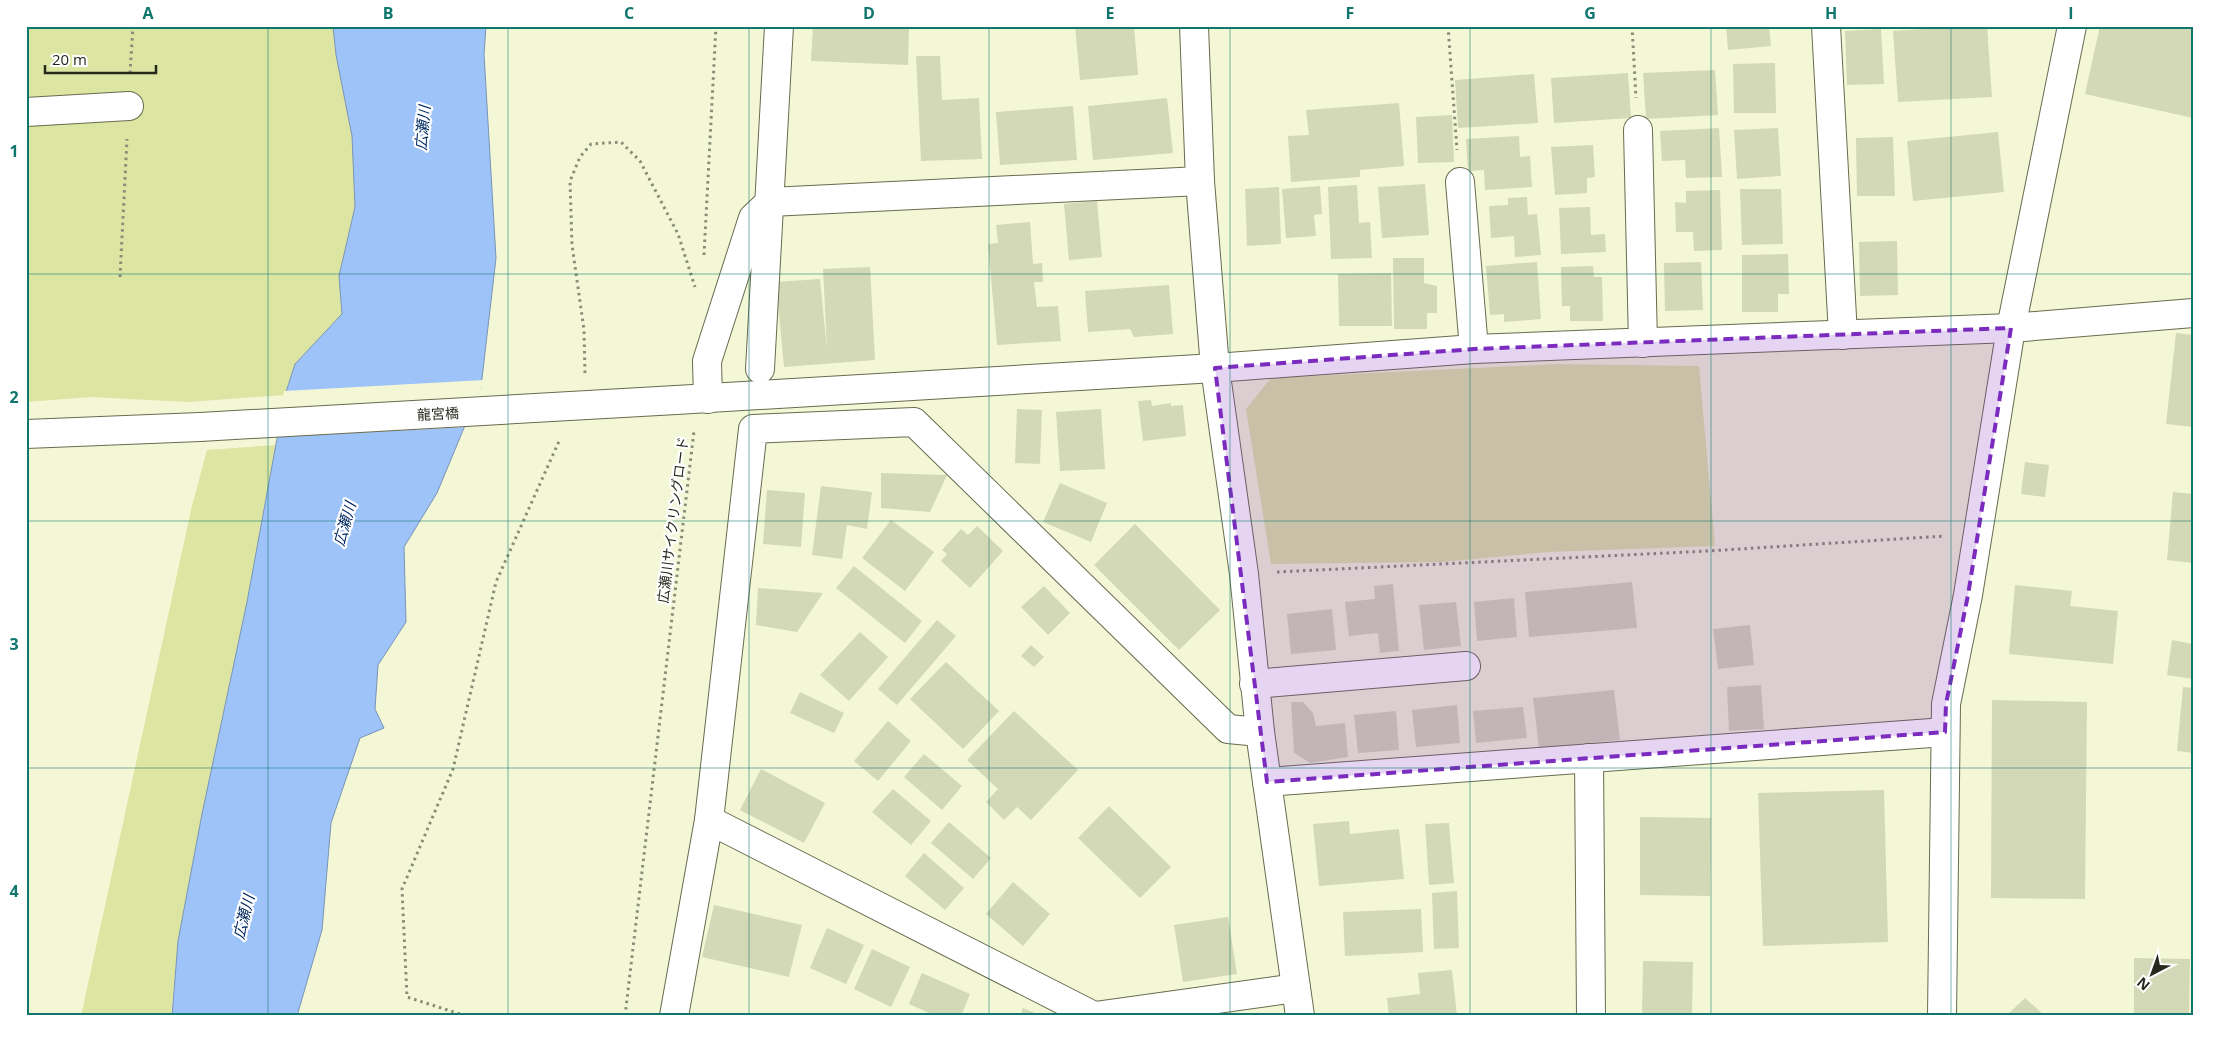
<svg xmlns="http://www.w3.org/2000/svg" width="2219" height="1042" font-family="'Open Sans','Noto Sans JP',sans-serif">
<style>
.green{fill:#dde5a3}
.water{fill:#9dc3f8;stroke:#7994b6}
.pier{fill:#f3f7d6}
.building{fill:#d3d8b7}
.lines{fill:none;stroke-linecap:round;stroke-linejoin:round}
.minor-casing{stroke:#686b4e;stroke-width:30}
.path{stroke:#898c76;stroke-width:3;stroke-dasharray:2.5 4;stroke-linecap:butt}
.minor{stroke:#fff;stroke-width:28}
.minor-bridge-casing{stroke:#686b4e;stroke-width:30;stroke-linecap:butt}
.minor-bridge{stroke:#fff;stroke-width:28}
.marked{fill:#7b2cbf;fill-opacity:0.2;stroke:#7b2cbf;stroke-width:4;stroke-dasharray:10 6;stroke-linejoin:round}
.grid{fill:none;stroke:#0f766e;stroke-width:1;stroke-opacity:0.55}
.labels{text-anchor:middle;stroke-width:4.5;stroke-linejoin:round;paint-order:stroke}
.street-label{font-size:14px;fill:#26281b;stroke:#fff}
.water-label{font-size:15px;font-style:italic;fill:#002a62;stroke:#fff}
.neatline{fill:none;stroke:#0f766e;stroke-width:2}
.grid-label{font-size:16px;text-anchor:middle;font-weight:bold;fill:#0f766e}
</style>
<rect width="100%" height="100%" fill="#f3f7d6"/>
<g class="green">
<polygon points="26,26 333,26 336,55 352,136 355,207 339,276 342,314 295,364 285,395 187,402 91,397 26,402"/>
<polygon points="1558,364 1699,366 1715,546 1549,552 1442,562 1271,564 1246,409 1271,378"/>
<polygon points="276,445 247,602 202,814 178,941 171,1016 81,1016 191,510 207,450"/>
</g>
<polygon class="water" points="333,26 486,26 484,54 496,258 481,387 437,493 404,547 406,622 378,665 375,709 384,728 360,738 331,823 322,930 297,1016 172,1016 178,941 202,814 247,602 285,395 295,364 342,314 339,276 355,207 352,136 336,55"/>
<polygon class="pier" points="484,380 467,427 275,437 284,391"/>
<g class="building">
<polygon points="813,26 909,26 908,65 811,61"/>
<polygon points="1075,26 1134,26 1138,75 1080,80"/>
<polygon points="1726,26 1769,26 1771,46 1728,50"/>
<polygon points="1971,26 1987,26 1992,97 1898,102 1893,31"/>
<polygon points="2100,26 2193,26 2193,118 2085,94"/>
<polygon points="1881,29 1884,84 1847,85 1845,31"/>
<polygon points="916,56 940,56 942,100 979,98 982,159 921,161"/>
<polygon points="1775,63 1776,113 1734,113 1733,64"/>
<polygon points="1715,70 1718,115 1646,119 1643,73"/>
<polygon points="1628,73 1631,118 1554,123 1551,78"/>
<polygon points="1534,74 1538,123 1458,128 1455,80"/>
<polygon points="1167,98 1173,153 1093,160 1088,106"/>
<polygon points="1399,103 1404,166 1360,170 1360,177 1291,182 1288,136 1309,135 1306,110"/>
<polygon points="1073,106 1077,160 1000,165 996,112"/>
<polygon points="1452,115 1454,162 1418,163 1416,117"/>
<polygon points="1719,128 1722,177 1686,178 1685,160 1662,161 1660,131"/>
<polygon points="1778,128 1781,176 1737,179 1734,130"/>
<polygon points="1998,132 2004,192 1913,201 1907,141"/>
<polygon points="1519,136 1520,157 1530,156 1532,187 1485,190 1484,170 1468,171 1466,139"/>
<polygon points="1893,137 1895,196 1857,196 1856,138"/>
<polygon points="1593,145 1595,177 1587,178 1587,193 1555,195 1551,147"/>
<polygon points="1425,184 1429,235 1382,238 1378,187"/>
<polygon points="1357,185 1359,223 1370,222 1372,258 1331,259 1328,187"/>
<polygon points="1320,186 1322,214 1314,215 1316,236 1286,238 1282,189"/>
<polygon points="1279,187 1281,244 1247,246 1245,189"/>
<polygon points="1740,189 1781,189 1783,244 1742,245"/>
<polygon points="1720,190 1722,250 1694,251 1693,232 1676,232 1675,202 1686,203 1686,191"/>
<polygon points="1527,197 1528,215 1537,214 1541,255 1515,257 1514,236 1491,238 1489,206 1508,205 1508,198"/>
<polygon points="1097,201 1102,257 1069,260 1064,204"/>
<polygon points="1590,207 1591,235 1605,234 1606,252 1561,254 1559,208"/>
<polygon points="1030,222 1033,264 1042,263 1043,282 1034,282 1037,307 1058,306 1061,341 997,345 988,244 998,243 996,225"/>
<polygon points="1897,241 1898,295 1860,296 1859,242"/>
<polygon points="1788,254 1789,294 1778,294 1778,312 1742,312 1742,255"/>
<polygon points="1393,258 1424,258 1424,283 1437,286 1437,313 1427,313 1427,329 1394,329"/>
<polygon points="1537,262 1541,319 1504,322 1504,314 1490,315 1486,266"/>
<polygon points="1701,262 1703,310 1665,311 1664,263"/>
<polygon points="1593,266 1594,277 1602,277 1603,321 1570,321 1570,306 1562,306 1561,267"/>
<polygon points="870,267 875,360 784,367 776,282 820,279 827,350 823,269"/>
<polygon points="1391,273 1392,326 1339,326 1338,274"/>
<polygon points="1169,285 1173,334 1134,337 1130,329 1088,332 1085,291"/>
<polygon points="2176,333 2193,335 2193,427 2166,424"/>
<polygon points="1151,400 1152,406 1171,403 1171,406 1183,405 1186,436 1143,441 1138,401"/>
<polygon points="1017,409 1042,410 1040,464 1015,463"/>
<polygon points="1101,409 1105,469 1060,471 1056,412"/>
<polygon points="2025,462 2049,465 2045,497 2021,494"/>
<polygon points="881,473 947,475 930,512 881,508"/>
<polygon points="1060,483 1107,503 1091,542 1043,522"/>
<polygon points="821,486 872,492 867,529 847,525 842,559 812,555"/>
<polygon points="767,490 805,493 801,547 763,544"/>
<polygon points="2173,492 2193,494 2193,563 2167,560"/>
<polygon points="891,520 934,552 905,591 862,558"/>
<polygon points="1135,524 1220,610 1179,650 1094,565"/>
<polygon points="977,526 1003,551 970,588 941,561 947,554 942,550 961,529 968,535"/>
<polygon points="854,566 922,621 905,643 836,588"/>
<polygon points="1632,582 1637,628 1529,637 1525,592"/>
<polygon points="1393,584 1399,651 1380,653 1378,633 1349,636 1345,602 1375,599 1374,586"/>
<polygon points="2015,585 2072,591 2070,606 2118,611 2113,664 2009,654"/>
<polygon points="1044,586 1070,613 1048,635 1021,607"/>
<polygon points="758,588 823,593 797,632 756,625"/>
<polygon points="1514,598 1517,637 1477,641 1474,602"/>
<polygon points="1456,602 1461,646 1424,650 1419,605"/>
<polygon points="1332,609 1336,650 1291,654 1287,614"/>
<polygon points="937,620 956,636 897,705 878,689"/>
<polygon points="1750,625 1754,665 1718,669 1713,629"/>
<polygon points="860,632 888,657 849,701 820,675"/>
<polygon points="2172,640 2193,644 2193,679 2167,675"/>
<polygon points="1031,645 1044,657 1034,667 1021,656"/>
<polygon points="946,662 999,711 963,749 910,699"/>
<polygon points="1761,685 1764,729 1729,731 1727,687"/>
<polygon points="2183,687 2193,688 2193,753 2177,751"/>
<polygon points="1614,690 1620,740 1539,748 1533,698"/>
<polygon points="800,692 844,713 834,733 790,713"/>
<polygon points="1992,700 2087,702 2085,899 1991,898"/>
<polygon points="1291,702 1303,702 1313,713 1316,726 1345,723 1348,757 1310,763 1294,753"/>
<polygon points="1457,705 1460,743 1416,747 1412,710"/>
<polygon points="1523,707 1527,738 1476,743 1473,711"/>
<polygon points="1014,711 1078,770 1031,820 1017,807 1004,820 986,802 998,789 967,760"/>
<polygon points="1396,711 1399,750 1358,753 1354,715"/>
<polygon points="888,721 911,741 878,781 854,761"/>
<polygon points="924,754 962,786 942,810 904,777"/>
<polygon points="761,769 825,803 804,843 740,810"/>
<polygon points="893,789 931,821 911,845 872,812"/>
<polygon points="1884,790 1888,942 1763,946 1758,793"/>
<polygon points="1109,806 1171,867 1140,898 1078,838"/>
<polygon points="1640,817 1711,818 1710,896 1640,895"/>
<polygon points="1349,821 1350,834 1399,829 1404,879 1319,886 1313,824"/>
<polygon points="949,822 991,858 973,879 931,843"/>
<polygon points="1449,823 1454,883 1429,885 1425,824"/>
<polygon points="924,853 964,888 945,910 905,876"/>
<polygon points="1013,882 1050,914 1023,946 986,914"/>
<polygon points="1457,891 1459,948 1434,949 1432,893"/>
<polygon points="714,905 802,925 789,977 702,957"/>
<polygon points="1421,909 1423,952 1345,956 1343,912"/>
<polygon points="1228,917 1237,974 1183,982 1174,925"/>
<polygon points="827,928 864,945 846,984 810,968"/>
<polygon points="872,949 910,967 891,1007 854,989"/>
<polygon points="2134,958 2190,959 2189,1016 2134,1016"/>
<polygon points="1643,961 1693,962 1692,1016 1642,1016"/>
<polygon points="1452,970 1457,1016 1389,1016 1387,998 1420,994 1418,973"/>
<polygon points="922,973 970,994 961,1016 936,1016 909,1004"/>
<polygon points="2025,998 2045,1016 2006,1016"/>
<polygon points="1023,1008 1042,1016 1020,1016"/>
</g>
<g class="lines">
<g class="minor-casing">
<g id="minor">
<polyline points="1194,26 1200,181 1215,368 1244,574 1260,732 1300,1016"/>
<polyline points="1826,26 1843,335"/>
<polyline points="26,112 129,106"/>
<polyline points="1638,130 1643,343"/>
<polyline points="1460,182 1474,349"/>
<polyline points="760,369 779,26"/>
<polyline points="708,399 707,361 753,218 770,202 1200,181"/>
<polyline points="676,400 1215,368 1474,349 2011,328 2193,313"/>
<polyline points="26,434 200,427"/>
<polyline points="1254,684 1466,666"/>
<polyline points="1589,758 1591,1016"/>
<polyline points="1267,782 1945,732"/>
<polyline points="709,820 1094,1016"/>
<polyline points="674,1016 709,820 753,429 914,422 1228,729 1260,732"/>
<polyline points="1095,1016 1296,988"/>
<polyline points="1942,1016 1946,704 1968,595 2011,328 2072,26"/>
</g>
</g>
<g class="path">
<polyline points="1448,26 1457,150"/>
<polyline points="1632,26 1636,98"/>
<polyline points="130,73 133,26"/>
<polyline points="704,255 716,26"/>
<polyline points="120,277 127,139"/>
<polyline points="585,373 584,330 572,245 570,181 580,157 591,144 621,142 640,161 678,234 695,287"/>
<polyline points="1277,572 1708,551 1945,536"/>
<polyline points="466,1016 407,997 402,889 453,769 496,582 560,439"/>
<polyline points="625,1016 694,431"/>
</g>
<use href="#minor" class="minor"/>
<g class="minor-bridge-casing">
<polyline id="minor-bridge" points="200,427 676,400"/>
</g>
<use href="#minor-bridge" class="minor-bridge"/>
</g>
<path class="marked" d="M2011 328 1968 595 1946 704 1945 732 1267 782 1215 368 1474 349Z"/>
<path class="grid" d="M268 26V1016M508 26V1016M749 26V1016M989 26V1016M1230 26V1016M1470 26V1016M1711 26V1016M1951 26V1016M26 274H2193M26 521H2193M26 768H2193"/>
<g class="labels">
<g class="street-label">
<text transform="translate(438 414) rotate(-3)" y="5">龍宮橋</text>
<text transform="translate(673 520) rotate(-83)" y="5">広瀬川サイクリングロード</text>
</g>
<g class="water-label">
<text transform="translate(423 128) rotate(-85)" y="5">広瀬川</text>
<text transform="translate(345 524) rotate(-74)" y="5">広瀬川</text>
<text transform="translate(244 917) rotate(-76)" y="5">広瀬川</text>
</g>
</g>
<rect width="2219" height="1042" fill="none" stroke="#ffffff" stroke-width="55"/>
<g transform="translate(2152 974) rotate(221)" stroke="#ffffff" stroke-width="4" paint-order="stroke">
<path d="M0-4L9 19L0 12L-9 19Z" fill="#26281b"/>
<text y="-8" font-size="14" font-weight="bold" text-anchor="middle" fill="#26281b">N</text>
</g>
<path d="M45 65v8h111v-8" fill="none" stroke="#26281b" stroke-width="2.5"/>
<text x="52" y="65" font-size="15" fill="#26281b" stroke="#ffffff" stroke-width="4" paint-order="stroke">20 m</text>
<rect x="28" y="28" width="2164" height="986" class="neatline"/>
<g class="grid-label">
<text x="148" y="19">A</text>
<text x="388" y="19">B</text>
<text x="629" y="19">C</text>
<text x="869" y="19">D</text>
<text x="1110" y="19">E</text>
<text x="1350" y="19">F</text>
<text x="1590" y="19">G</text>
<text x="1831" y="19">H</text>
<text x="2071" y="19">I</text>
<text x="14" y="157">1</text>
<text x="14" y="403">2</text>
<text x="14" y="650">3</text>
<text x="14" y="897">4</text>
</g>
</svg>
